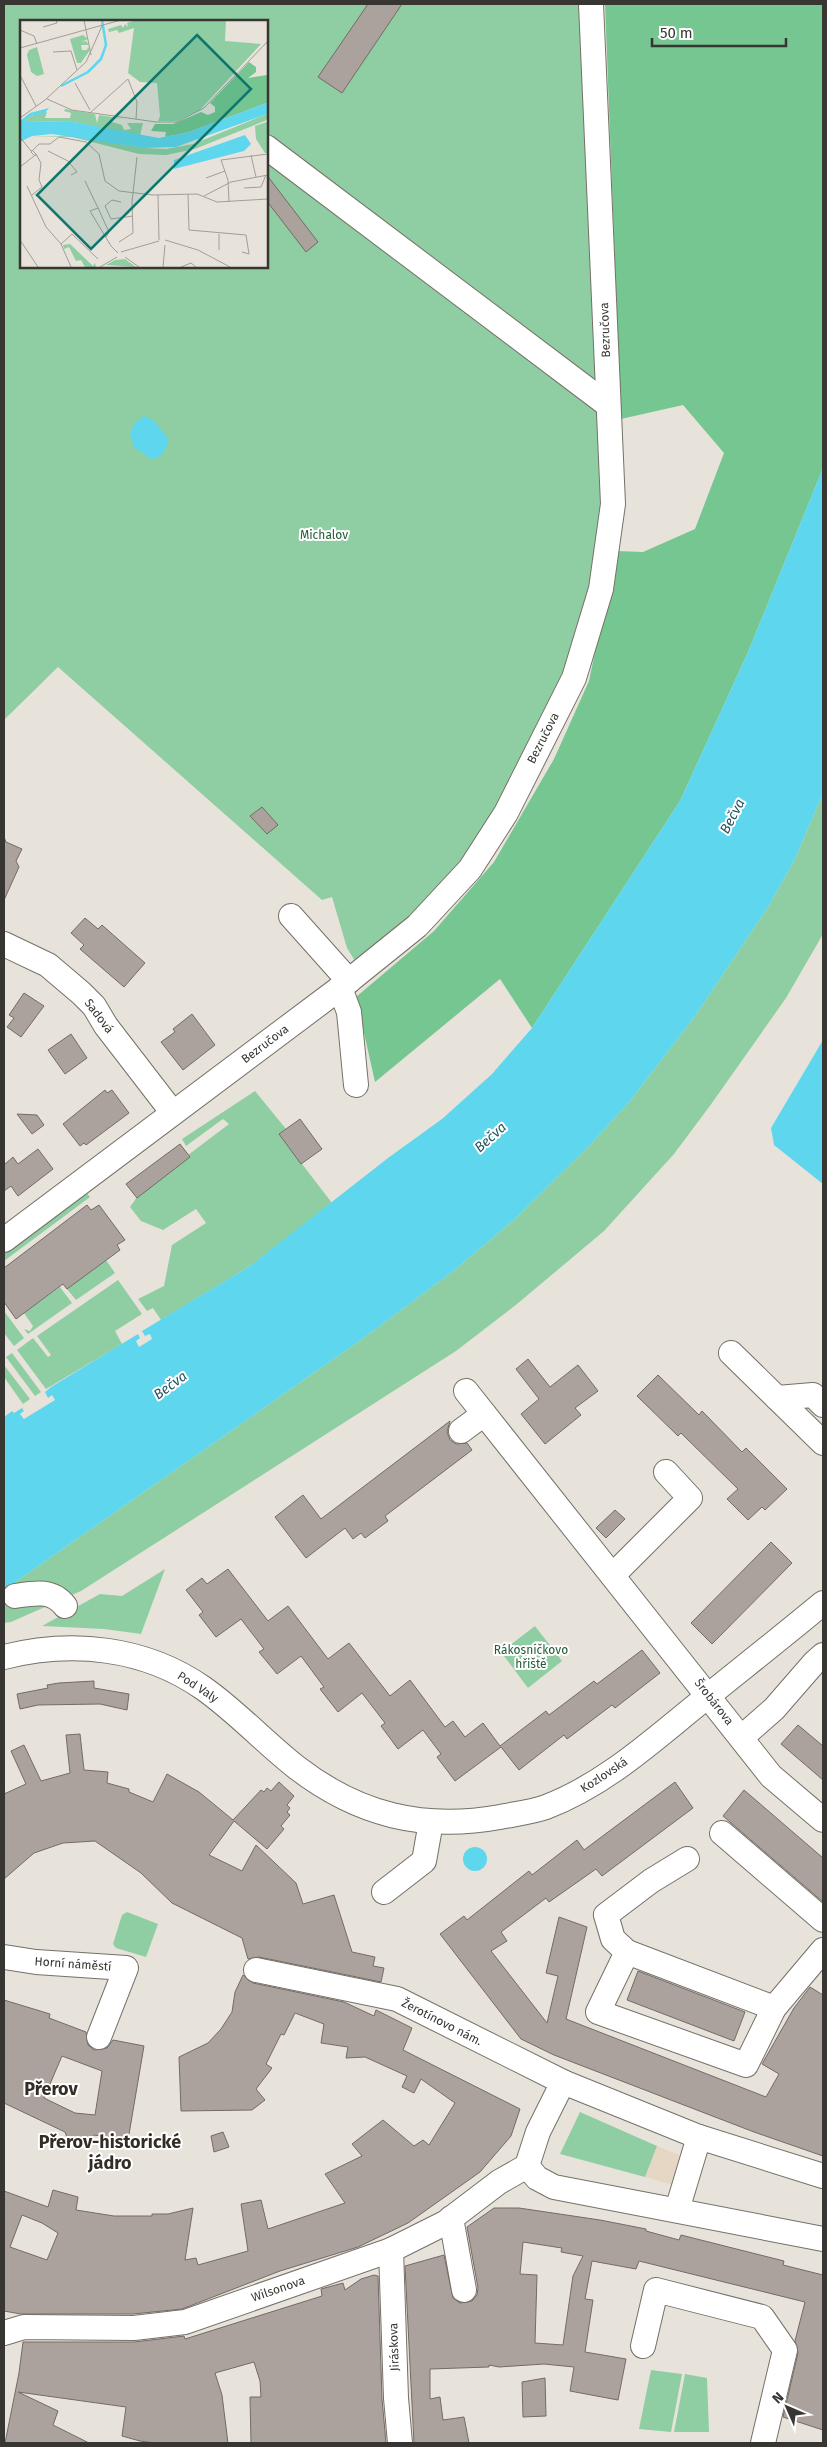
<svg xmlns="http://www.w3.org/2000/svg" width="827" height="2447" font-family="'Fira Sans',sans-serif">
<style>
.commercial{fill:#e6d7c5}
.green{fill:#8fcea2;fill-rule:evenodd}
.forest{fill:#75c690}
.water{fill:#5ed6ee}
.building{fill:#aca29d;stroke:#746a66;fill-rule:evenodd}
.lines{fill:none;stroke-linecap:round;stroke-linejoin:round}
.minor-casing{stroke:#757168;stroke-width:26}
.minor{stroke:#fff;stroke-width:24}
.labels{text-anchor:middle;stroke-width:4;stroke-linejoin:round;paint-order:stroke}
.street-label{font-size:12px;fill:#383632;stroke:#fff}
.park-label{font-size:12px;fill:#215c38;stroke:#fff}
.water-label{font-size:14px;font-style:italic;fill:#22555f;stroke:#fff}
.district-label{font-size:18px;font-weight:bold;fill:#322e26;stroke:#fff}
.inset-river{fill:none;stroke:#5ed6ee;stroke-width:2.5}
.inset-road{fill:none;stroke:#a29e97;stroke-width:1}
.view{fill:#0f766e;fill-opacity:0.15;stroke:#0f766e;stroke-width:2.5}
.inset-edge{fill:none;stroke:#383632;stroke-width:2.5}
</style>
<rect width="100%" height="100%" fill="#e8e3da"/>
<polygon class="commercial" points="657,2146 692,2160 683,2188 645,2177"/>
<g class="green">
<path d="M4 4H584L605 484 599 565 579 647 501 812 431 902 355 961 347 948 332 897 322 900 58 667 4 720ZM21 21H266V266H21Z"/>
<polygon points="823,793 823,934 786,998 712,1103 674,1154 604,1231 517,1304 456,1351 81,1591 11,1622 4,1623 4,1590 365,1337 456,1269 517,1217 591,1144 630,1101 695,1016 768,907 794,861"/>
<polygon points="255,1091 286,1129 279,1134 332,1203 250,1266 161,1320 153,1308 147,1311 138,1299 164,1286 172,1245 206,1223 196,1209 163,1230 141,1221 130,1207 137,1197 190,1157 188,1155 229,1124 223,1119 186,1146 182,1139"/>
<polygon points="85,1191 90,1197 4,1261 4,1251"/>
<polygon points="106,1260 115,1273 76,1300 67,1289"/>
<polygon points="118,1280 142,1314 115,1331 122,1344 46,1389 17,1350 33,1338 48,1357 51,1355 37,1336"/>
<polygon points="60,1287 72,1303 28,1334 24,1329 30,1331 33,1326 24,1313"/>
<polygon points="4,1311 24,1338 14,1346 4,1333"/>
<polygon points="12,1353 41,1392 35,1396 6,1357"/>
<polygon points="4,1365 30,1399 23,1404 4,1377"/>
<polygon points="165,1569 141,1634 104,1629 42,1626 100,1594 122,1596"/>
<polygon points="535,1626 562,1661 528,1688 501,1652"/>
<polygon points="127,1912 158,1924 146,1957 116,1948 113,1944 122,1915"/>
<polygon points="580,2112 657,2146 645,2177 560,2154"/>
<polygon points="651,2370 682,2374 671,2432 639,2429"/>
<polygon points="685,2374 707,2378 709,2432 674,2432"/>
</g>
<polygon class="forest" points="605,4 823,4 823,468 748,652 680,801 532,1028 500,979 375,1082 356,997 434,931 494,862 554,759 589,681 616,551 643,552 695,529 724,453 683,405 621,419"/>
<g class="water">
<polygon points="144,416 153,420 168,438 167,446 160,457 151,459 134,447 130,433 135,423"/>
<polygon points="823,468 823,793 794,861 768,907 695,1016 630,1101 591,1144 517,1217 456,1269 365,1337 4,1590 4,1417 12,1411 14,1413 22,1408 24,1411 20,1414 24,1419 55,1400 52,1395 48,1398 45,1392 51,1387 138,1334 140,1338 136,1341 139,1347 152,1339 150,1334 145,1336 142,1331 250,1266 388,1158 442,1119 492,1074 532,1028 680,801 748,652"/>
<polygon points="823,1040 823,1184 774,1145 771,1128"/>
<circle cx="475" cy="1859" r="12"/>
</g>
<g class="building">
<polygon points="368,4 402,4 342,93 318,77"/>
<polygon points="266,174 318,242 306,252 266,200"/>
<polygon points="262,807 278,825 267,834 250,816"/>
<polygon points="4,837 6,842 22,849 16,861 19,867 4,900"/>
<polygon points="85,918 98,929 102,925 145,963 124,987 80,949 84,945 71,933"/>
<polygon points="24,993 44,1006 21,1037 7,1027 14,1018 9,1015"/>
<polygon points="192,1014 215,1045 183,1070 161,1042 175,1032 173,1029"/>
<polygon points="71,1034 87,1058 65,1074 48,1050"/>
<polygon points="105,1090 107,1093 112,1090 129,1113 86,1145 84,1143 80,1146 63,1124"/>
<polygon points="17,1114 37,1115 44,1125 32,1134"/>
<polygon points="300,1119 322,1149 301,1164 279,1134"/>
<polygon points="180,1144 190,1157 137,1198 126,1184"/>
<polygon points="38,1149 53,1169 18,1196 11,1186 4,1191 4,1165 13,1157 18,1164"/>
<polygon points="87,1205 91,1210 99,1205 125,1240 117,1245 120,1250 67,1289 63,1284 16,1319 4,1302 4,1268"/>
<polygon points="528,1359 550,1387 578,1365 598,1391 575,1408 581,1415 545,1444 521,1414 539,1399 516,1369"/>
<polygon points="658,1375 699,1415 702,1411 742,1452 746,1448 787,1489 765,1510 762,1507 748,1520 727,1499 738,1489 681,1433 678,1436 637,1396"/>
<polygon points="450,1421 447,1432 450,1440 456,1444 467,1443 472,1450 385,1516 388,1521 365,1538 361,1533 353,1539 345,1528 306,1558 275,1517 303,1495 321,1519"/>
<polygon points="615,1510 625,1519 606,1538 596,1528"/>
<polygon points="771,1542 792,1563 712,1644 691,1623"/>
<polygon points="228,1569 268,1621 288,1606 328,1659 349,1643 390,1696 410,1680 445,1727 453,1721 465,1737 483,1723 500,1746 546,1711 549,1715 594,1681 597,1684 642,1650 660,1673 615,1708 612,1705 567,1739 564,1735 519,1770 501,1747 455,1781 437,1757 441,1754 423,1730 398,1749 381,1726 385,1723 362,1693 338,1712 320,1689 324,1687 301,1656 277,1674 259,1652 264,1649 241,1619 216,1637 199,1615 203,1612 186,1590 202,1578 207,1584"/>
<polygon points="94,1681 94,1688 129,1694 127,1710 100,1704 38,1705 20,1709 17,1694 48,1688 47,1685 59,1683"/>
<polygon points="798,1725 823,1746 823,1780 781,1744"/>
<polygon points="80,1734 84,1770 108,1772 107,1783 129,1789 129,1792 153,1802 167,1774 199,1792 233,1820 261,1790 264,1792 267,1788 271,1791 279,1782 294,1796 287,1805 290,1808 287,1812 290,1815 281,1826 284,1829 267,1849 234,1821 209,1855 242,1871 256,1845 296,1883 303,1904 334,1895 352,1952 375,1957 373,1966 384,1968 381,1982 259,1957 248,1959 242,1938 172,1903 141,1873 95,1841 63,1843 34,1853 4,1879 4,1794 26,1784 11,1751 24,1745 41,1781 70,1773 66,1735"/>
<polygon points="675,1782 693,1808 602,1876 596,1869 549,1902 546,1898 501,1932 507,1941 491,1951 547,2023 558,1976 546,1973 559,1917 587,1927 566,2019 766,2097 779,2074 762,2064 794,2008 810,1987 823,1995 823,2156 754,2132 554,2055 521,2039 440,1934 464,1916 467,1920 529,1871 532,1875 577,1840 584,1850"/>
<polygon points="744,1790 823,1858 823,1902 723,1816"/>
<polygon points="638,1971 745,2012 734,2041 627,2000"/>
<path d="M243 1975 253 1983 344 2002 374 2016 376 2010 412 2028 403 2050 520 2109 511 2136 480 2172 408 2223 358 2247 280 2271 182 2309 133 2314H21L4 2311V2191L48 2207 53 2190 78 2197 76 2210 114 2216H152V2214H168L193 2208 185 2260 196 2258 198 2265 248 2251 241 2204 261 2200 268 2229 345 2203 325 2174 362 2156 352 2144 383 2120 414 2146 423 2140 429 2145 455 2103 421 2079 414 2093 402 2087 407 2076 365 2057 346 2058 348 2047 321 2043 324 2024 295 2013 284 2035 281 2034 266 2064 272 2068 256 2089 265 2100 252 2110 181 2111 179 2057 208 2043 221 2029 232 2012 235 1992ZM22 2215 42 2223 58 2233 47 2260 10 2247Z"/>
<path d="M4 2000 50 2014 49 2018 86 2032 88 2045 94 2050 107 2048 113 2040 144 2046 128 2140 94 2135 88 2144 77 2148 69 2143 65 2132 4 2103ZM62 2056 102 2071 95 2115 75 2113 44 2098Z"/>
<polygon points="223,2132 229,2147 214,2152 211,2136"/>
<path d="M494 2208H519L600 2220 646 2229V2231L679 2240 681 2235 784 2261 783 2265 823 2275V2430L783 2417 798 2353 795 2341 805 2302 639 2261 636 2269 592 2261 585 2299 593 2300 585 2352 626 2359 618 2400 570 2391 574 2367 544 2364 499 2367 489 2365V2367L430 2369V2399L440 2397 443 2420 464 2417 469 2443H414L405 2266 444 2255 453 2298 460 2303 472 2301 477 2295 478 2288 467 2227ZM523 2242 562 2248 561 2252 583 2256 573 2276 563 2345 535 2343 537 2275 520 2274Z"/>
<polygon points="374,2275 378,2276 382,2399 386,2443 251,2443 250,2397 261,2397 260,2381 254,2362 215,2373 222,2395 228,2443 155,2443 140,2441 122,2436 126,2407 18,2392 58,2411 53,2425 89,2443 5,2443 19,2373 23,2342 134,2342 184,2336 185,2339 322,2296 321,2289 343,2283 345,2290 361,2279"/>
<polygon points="545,2378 546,2416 523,2417 522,2382"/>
</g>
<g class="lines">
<g class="minor-casing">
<g id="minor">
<polyline points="266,147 608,405"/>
<polyline points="291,916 349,981"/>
<polyline points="4,944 48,965 81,993 94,1006 106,1026 173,1113"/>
<polyline points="340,988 349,1012 356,1085"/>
<polyline points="4,1240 340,988 417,926 470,869 506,813 574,678 601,589 613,504 591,4"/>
<polyline points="731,1353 823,1443"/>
<polyline points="466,1391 771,1776 823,1820"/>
<polyline points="777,1398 813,1395 823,1405"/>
<polyline points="461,1431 484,1414"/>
<polyline points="613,1575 690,1498 666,1472"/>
<path d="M15 1596C34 1593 52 1589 65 1606"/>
<path d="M4 1657C72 1640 144 1647 203 1688 236 1711 264 1742 296 1767 358 1815 423 1831 500 1817 515 1814 532 1812 546 1807 604 1785 651 1742 698 1704 740 1670 782 1637 823 1603"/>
<polyline points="742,1737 774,1709 814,1663 823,1655"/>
<polyline points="722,1833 823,1920"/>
<polyline points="687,1859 651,1881 606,1915 613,1939 627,1952 598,2012 746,2065 774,2008 823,1950"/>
<polyline points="384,1892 424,1861 431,1822"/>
<polyline points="627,1952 774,2008"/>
<polyline points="4,1957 36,1962 126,1968 99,2037"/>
<polyline points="256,1970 397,1999 563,2082"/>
<polyline points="527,2166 538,2132 563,2082 699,2137 823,2176"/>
<polyline points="527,2166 537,2178 554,2187 823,2239"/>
<polyline points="677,2210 699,2137"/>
<polyline points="451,2218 464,2290"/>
<polyline points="391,2250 396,2398 400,2443"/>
<polyline points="4,2333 24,2327 134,2328 185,2322 391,2250 445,2223 499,2182 527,2166"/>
<polyline points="643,2346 656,2290 762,2317 785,2350 763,2443"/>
</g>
</g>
<use href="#minor" class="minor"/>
</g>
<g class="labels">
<g class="street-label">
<text transform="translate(605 330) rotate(-92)" y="4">Bezručova</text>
<text transform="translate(543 738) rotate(-63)" y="4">Bezručova</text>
<text transform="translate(99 1016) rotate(53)" y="4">Sadová</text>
<text transform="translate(265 1044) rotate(-37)" y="4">Bezručova</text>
<text transform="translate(198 1687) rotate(33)" y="4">Pod Valy</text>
<text transform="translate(714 1702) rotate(52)" y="4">Šrobárova</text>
<text transform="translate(604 1775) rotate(-33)" y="4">Kozlovská</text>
<text transform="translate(73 1964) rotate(4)" y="4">Horní náměstí</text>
<text transform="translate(442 2022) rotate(27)" y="4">Žerotínovo nám.</text>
<text transform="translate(278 2289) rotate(-19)" y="4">Wilsonova</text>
<text transform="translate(394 2347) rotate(-92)" y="4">Jiráskova</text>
</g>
<g class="park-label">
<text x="324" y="539">Michalov</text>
<text x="531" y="1654">Rákosníčkovo<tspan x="531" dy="14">hřiště</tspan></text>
</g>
<g class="water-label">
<text transform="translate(732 816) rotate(-62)" y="5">Bečva</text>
<text transform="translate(490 1137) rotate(-42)" y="5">Bečva</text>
<text transform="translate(170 1385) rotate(-36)" y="5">Bečva</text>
</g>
<g class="district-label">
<text x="51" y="2095">Přerov</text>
<text x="110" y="2148">Přerov-historické<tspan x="110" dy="21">jádro</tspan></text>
</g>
</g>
<g transform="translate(20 20)">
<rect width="248" height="248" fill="#e8e3da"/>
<path d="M116 0H206L205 21 241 24 179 91 157 101H138L140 96 137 63 120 62 108 53 114 8 99 13 97 10 89 12 88 9 101 5 103 8 105 4 108 7 107 3ZM63 15 68 19 61 22 66 21 69 25H61L62 30H67L68 27 70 30 58 47 61 43H57L50 19ZM17 27 24 54 17 56 11 52 7 35 9 30ZM45 89 75 94 77 103 79 95 105 99 93 98 92 102 102 105 104 110 111 109 107 103H123L120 116 54 102 5 101 11 96 27 92 25 98H50L51 93 44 91ZM247 94V100L175 129 146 135 119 134 52 117H9L53 116 124 128 146 129 173 124ZM247 102V133H245L236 119 235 106ZM50 224 73 246 75 243 76 247H65L61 240 56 241 49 227 44 229 43 225ZM105 239 116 247 86 245 95 240Z" fill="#8fcea2"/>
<path d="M229 42 236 47V52L228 58 247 55V83L169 112 145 117 146 112 131 111 135 104H153L181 92 188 95 195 92V87L190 83Z" fill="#75c690"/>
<path d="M247 83V94L156 127 124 128 32 114 12 116 0 122V101L10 93 29 88 25 93 11 96 5 101 54 102 139 118 169 112ZM225 115 231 124 224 131 154 149V140Z" fill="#5ed6ee"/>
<path class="inset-river" d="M41 66 68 52 81 39 86 25 82 0"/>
<path class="inset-road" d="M64 0 71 35M23 7 37 3 36 0M0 10 14 16 17 24M0 28 101 0M33 32 51 31 57 50M1 57 16 86M55 63 70 90M27 79 52 90 136 102H157L184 88 248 21M70 93 108 59 117 82 116 99M0 98 25 80 66 42 82 6M0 117 11 131M12 130 16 134 15 136 11 132ZM13 130 19 124H30L39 117 66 122 79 134 85 161 99 171 133 175 177 174 197 182 248 179M28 131 48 141 57 152 51 155M231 135 236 157M0 147 14 136M186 158 205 151M65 161 78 188M7 166 26 207 41 224 51 247M224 168 241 167 246 155M168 174 169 210 226 215 229 234 222 232M12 175 22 167 19 160 21 143 16 134M138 175 139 220M184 176 211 162 248 155M101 182 92 180 85 186 91 199 113 196M209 182 208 160 201 140 248 134M199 214V230M86 217 89 212 78 188 70 191 91 226 98 233M0 220 18 247M145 220 178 230 210 247M99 222 113 213 112 182 117 137M41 224 52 214 78 239M101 232 139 221M105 237 119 247M80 247 97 237M143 247 145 225M161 247 171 243 176 247"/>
<path class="view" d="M177 15 231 69 71 229 17 175Z"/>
<rect width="248" height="248" class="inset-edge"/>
</g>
<rect width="827" height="2447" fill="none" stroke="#383632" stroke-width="10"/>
<g transform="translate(787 2407) rotate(315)" stroke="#ffffff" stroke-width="4" paint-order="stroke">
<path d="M0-4L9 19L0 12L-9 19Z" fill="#383632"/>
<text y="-8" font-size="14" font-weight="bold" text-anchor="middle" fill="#383632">N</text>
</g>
<path d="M652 38v8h134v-8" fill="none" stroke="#383632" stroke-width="2.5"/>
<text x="660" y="38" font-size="15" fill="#383632" stroke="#ffffff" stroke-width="4" paint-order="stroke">50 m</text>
</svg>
